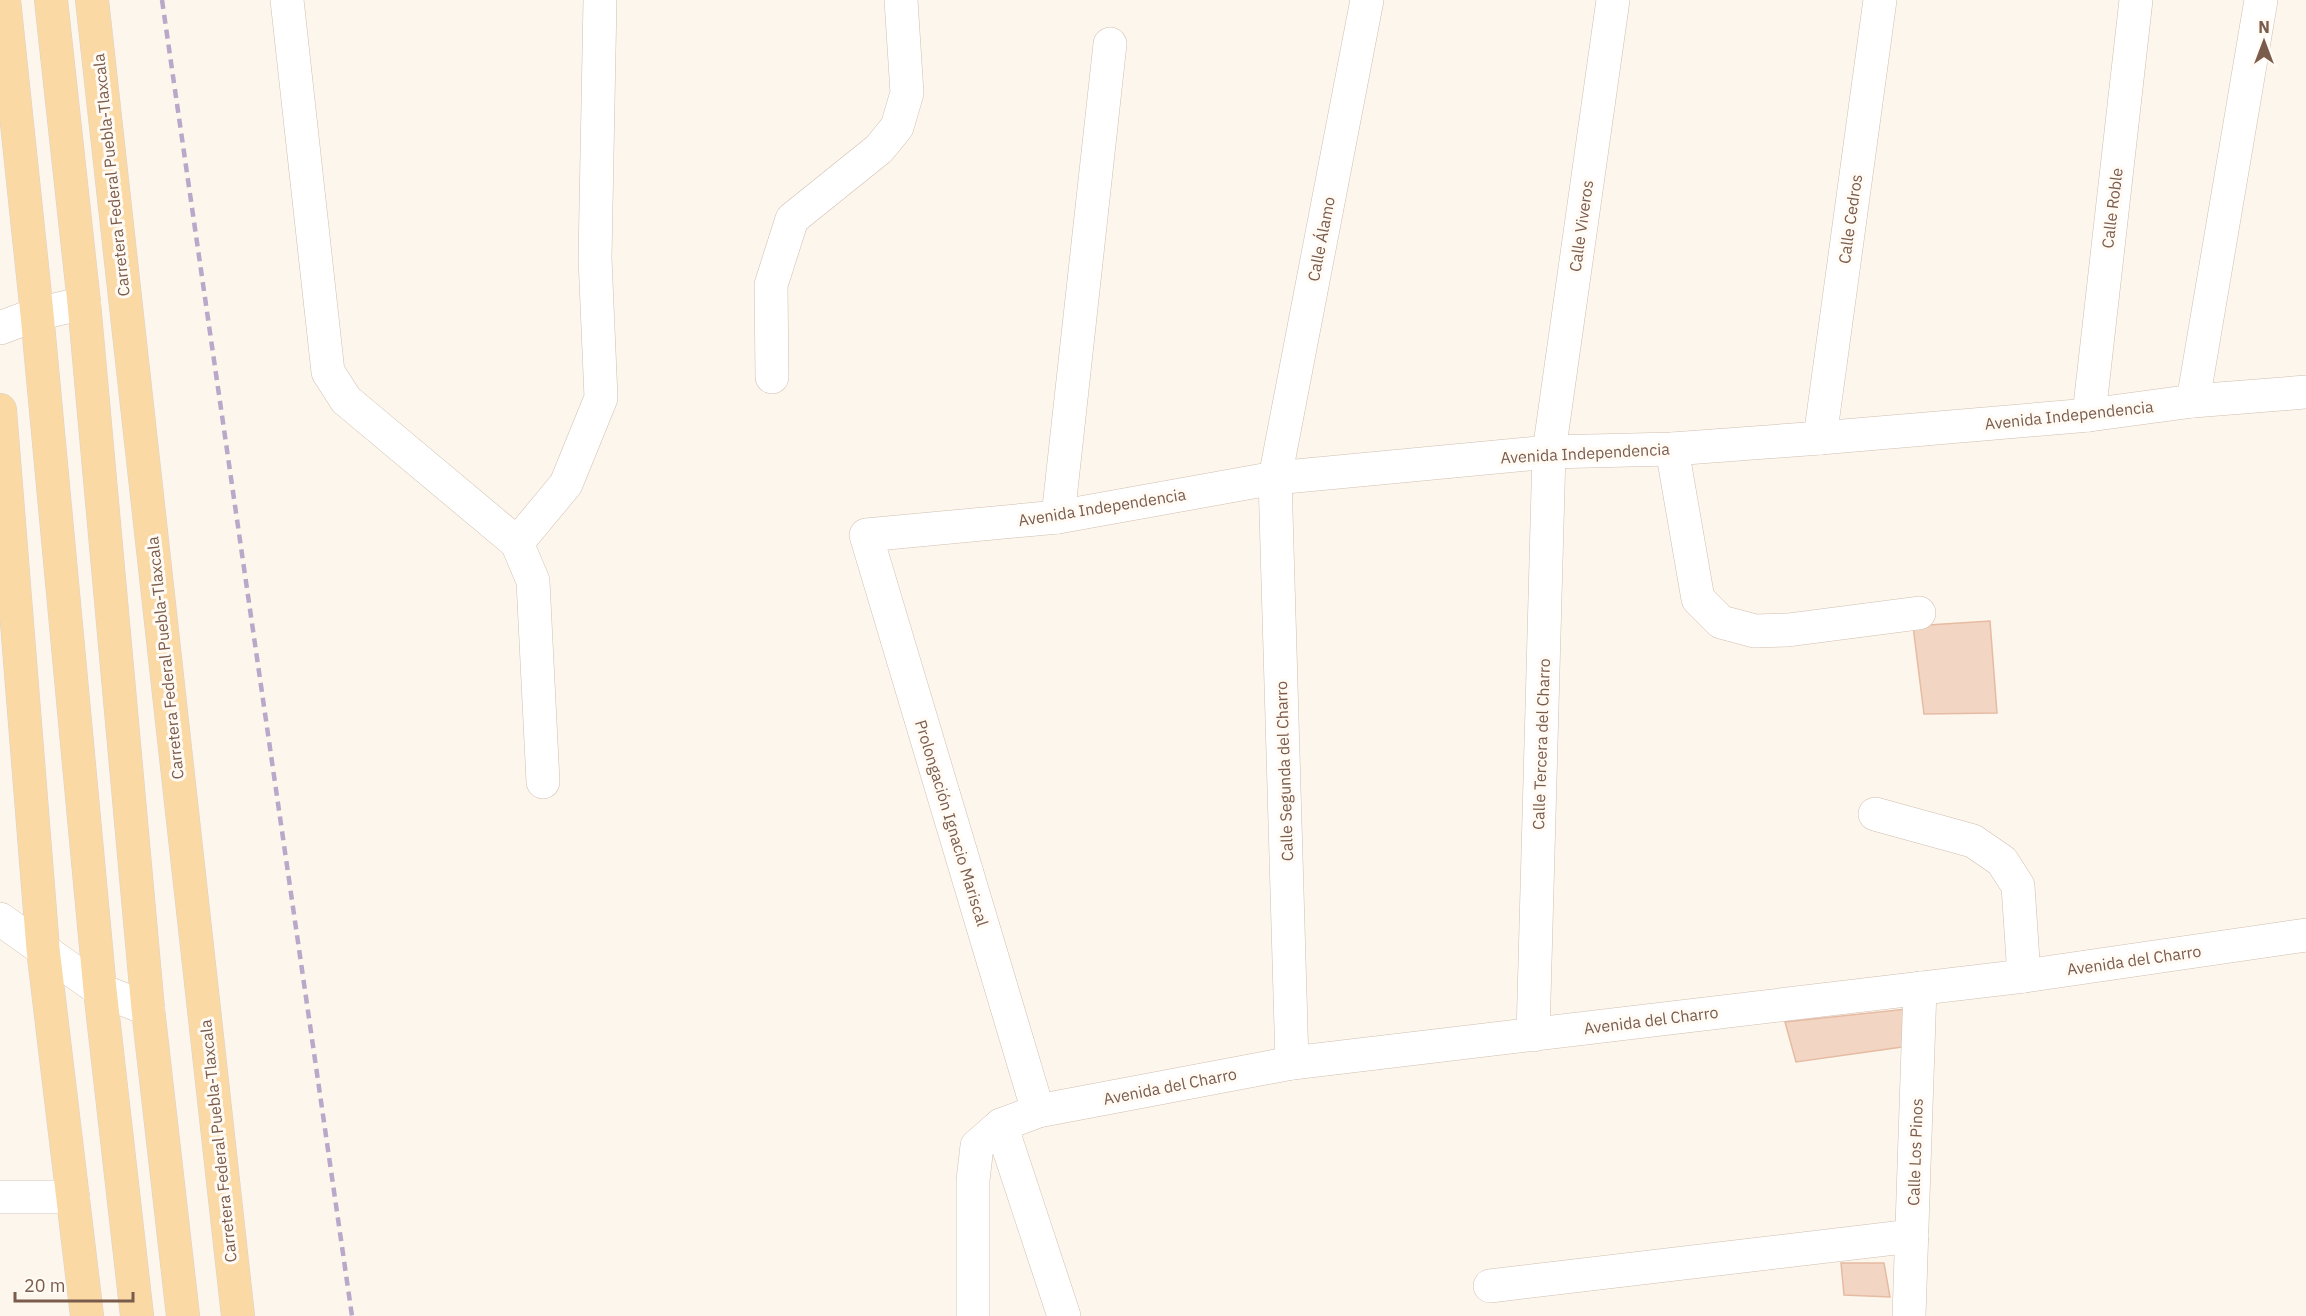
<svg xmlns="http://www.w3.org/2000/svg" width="2306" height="1316" font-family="'IBM Plex Sans',sans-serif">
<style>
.building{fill:#f3d5c3;stroke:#e6bba3;stroke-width:1.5}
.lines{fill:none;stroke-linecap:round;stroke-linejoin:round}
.minor-casing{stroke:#d1beb0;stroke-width:34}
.major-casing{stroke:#dad1cd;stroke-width:34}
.minor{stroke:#fff;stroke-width:33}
.major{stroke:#fbd9a5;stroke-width:33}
.rail{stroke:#b9a8c9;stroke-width:4.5;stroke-dasharray:9 6;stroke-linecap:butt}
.labels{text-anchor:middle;stroke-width:6;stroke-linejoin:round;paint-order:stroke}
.street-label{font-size:16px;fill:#7a5c4d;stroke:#fffaf3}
</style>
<rect width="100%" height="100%" fill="#fdf6ec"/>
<g class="building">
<polygon points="1990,621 1997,713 1924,714 1913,626"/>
<polygon points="1907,1009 1909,1046 1796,1062 1785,1022"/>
<polygon points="1841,1263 1884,1263 1890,1297 1844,1295"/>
</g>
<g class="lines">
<g class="minor-casing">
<g id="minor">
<polyline points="287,0 328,372 346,400 517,543 533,581 543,782"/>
<polyline points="0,328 37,314 84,303"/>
<polyline points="772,377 771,285 792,219 879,149 897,127 907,93 901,0"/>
<polyline points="2193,401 2261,0"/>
<polyline points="2089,415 2136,0"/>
<polyline points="1820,438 1880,0"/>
<polyline points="1672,449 1698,599 1721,622 1755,631 1788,630 1919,613"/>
<polyline points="1058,517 1110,44"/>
<polyline points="517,543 566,484 601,398 595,258 600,0"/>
<polyline points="1875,814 1973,841 2002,861 2018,886 2024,976"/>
<polyline points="0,919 100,990 148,1009"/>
<polyline points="1533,1035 1549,452 1613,0"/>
<polyline points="1292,1063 1275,478 1367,0"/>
<polyline points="1038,1111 866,535 1058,517 1275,478 1549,452 1672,449 1820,438 2089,415 2193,401 2306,392"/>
<polyline points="1001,1125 1064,1316"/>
<polyline points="0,1197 73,1197"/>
<polyline points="1490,1286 1912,1236"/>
<polyline points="973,1316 973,1180 977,1146 1001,1125 1038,1111 1292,1063 2024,976 2306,935"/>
<polyline points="1909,1316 1920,988"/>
</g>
</g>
<g class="major-casing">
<g id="major">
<polyline points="4,0 37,314 100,990 137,1316"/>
<polyline points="51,0 84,303 148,1009 183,1316"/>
<polyline points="92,0 238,1316"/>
<polyline points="0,410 43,949 87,1316"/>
</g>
</g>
<use href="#minor" class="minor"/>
<use href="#major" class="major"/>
<polyline class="rail" points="162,0 352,1316"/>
</g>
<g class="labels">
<g class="street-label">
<text transform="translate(111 175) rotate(-96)" y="6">Carretera Federal Puebla-Tlaxcala</text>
<text transform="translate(2112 208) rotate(-83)" y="6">Calle Roble</text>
<text transform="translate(1850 219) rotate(-82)" y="6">Calle Cedros</text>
<text transform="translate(1581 226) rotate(-82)" y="6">Calle Viveros</text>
<text transform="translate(1321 239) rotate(-79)" y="6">Calle Álamo</text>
<text transform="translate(2069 415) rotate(-6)" y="6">Avenida Independencia</text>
<text transform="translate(1585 453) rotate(-3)" y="6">Avenida Independencia</text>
<text transform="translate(1102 507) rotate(-9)" y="6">Avenida Independencia</text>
<text transform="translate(165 658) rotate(-96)" y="6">Carretera Federal Puebla-Tlaxcala</text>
<text transform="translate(1541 744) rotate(-88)" y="6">Calle Tercera del Charro</text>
<text transform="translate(1284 771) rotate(-92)" y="6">Calle Segunda del Charro</text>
<text transform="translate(952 823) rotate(73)" y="6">Prolongación Ignacio Mariscal</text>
<text transform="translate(2134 960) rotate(-8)" y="6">Avenida del Charro</text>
<text transform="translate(1651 1020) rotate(-7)" y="6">Avenida del Charro</text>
<text transform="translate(1170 1086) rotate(-11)" y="6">Avenida del Charro</text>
<text transform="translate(218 1141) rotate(-96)" y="6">Carretera Federal Puebla-Tlaxcala</text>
<text transform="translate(1915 1152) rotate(-88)" y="6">Calle Los Pinos</text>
</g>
</g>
<g transform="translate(2264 42)" stroke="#fffaf3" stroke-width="4.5" paint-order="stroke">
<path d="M0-4.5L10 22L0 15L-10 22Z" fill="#7a5c4d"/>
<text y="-9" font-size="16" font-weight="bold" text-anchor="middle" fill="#7a5c4d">N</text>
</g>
<path d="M15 1292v9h118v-9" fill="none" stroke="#7a5c4d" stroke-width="3"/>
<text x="24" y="1292" font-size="18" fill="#7a5c4d" stroke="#fffaf3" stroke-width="4.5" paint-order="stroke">20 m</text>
</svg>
